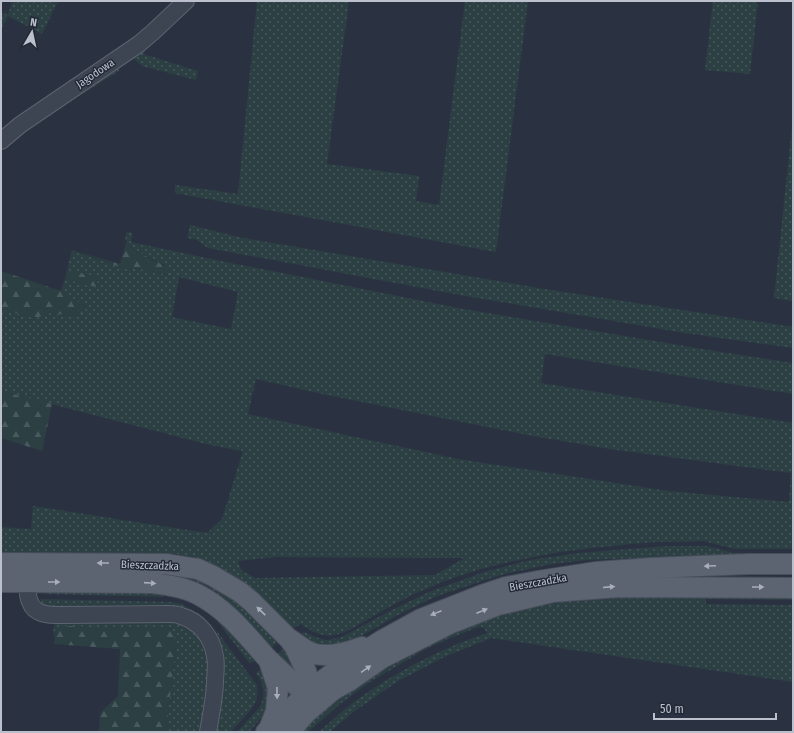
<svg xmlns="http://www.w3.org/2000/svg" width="794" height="733" font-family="'Fira Sans Condensed',sans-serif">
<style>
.grass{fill:url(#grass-dots);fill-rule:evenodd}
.forest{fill:url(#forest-firs)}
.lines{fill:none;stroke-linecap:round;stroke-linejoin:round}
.minor-casing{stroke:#5c626f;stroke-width:18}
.major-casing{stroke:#474d5b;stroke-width:22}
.minor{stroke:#3e4552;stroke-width:16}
.major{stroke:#5c6472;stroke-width:20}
.oneway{fill:#a8aeba}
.labels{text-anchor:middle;stroke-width:3;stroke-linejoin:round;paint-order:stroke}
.street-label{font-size:11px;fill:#bbc0cc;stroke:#222937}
</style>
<defs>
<pattern id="grass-dots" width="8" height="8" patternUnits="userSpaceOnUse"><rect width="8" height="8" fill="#2c3f43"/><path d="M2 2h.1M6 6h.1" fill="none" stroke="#49595d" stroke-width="1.8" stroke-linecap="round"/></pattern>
<pattern id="forest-firs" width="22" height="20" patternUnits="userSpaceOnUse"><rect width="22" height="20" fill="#2c3f43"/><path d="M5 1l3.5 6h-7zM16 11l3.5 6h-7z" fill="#49595d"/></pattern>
</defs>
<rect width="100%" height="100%" fill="#2a3242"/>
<g class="grass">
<polygon points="12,1 58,1 42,34 8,16 1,30 1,12 8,15"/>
<polygon points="257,1 349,1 327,164 419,176 416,201 439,205 465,1 528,1 496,252 175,193 175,185 238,194"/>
<polygon points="713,1 758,1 750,74 705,70"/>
<polygon points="140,47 144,52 143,54 198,71 196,80 142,66 132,57"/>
<polygon points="117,65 119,71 42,119"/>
<polygon points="793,117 793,301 774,298"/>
<polygon points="190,225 243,238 551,290 793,327 793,348 685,333 454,294 208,248 197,240 187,238"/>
<path d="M127 232 133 233 131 242 206 258 463 309 714 351 793 363V394L545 354 541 383 793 423V549H738C726 548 715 543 703 541 683 542 663 541 643 543 570 549 496 559 428 588 410 595 394 604 377 614 363 621 349 633 334 635 321 637 311 631 301 624L292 629C269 601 237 573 203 560 194 557 184 556 176 554L1 553V527L31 529 33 506 207 533 222 519 243 451 210 445 1 391V309L36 318 50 313 77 316 85 311 83 305 61 291 65 279 96 287 98 279 67 270 72 250 125 269 136 268 169 275 165 265 138 252 126 244 127 240H125ZM179 277 238 292 231 329 172 317ZM256 379 327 395 533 436 610 449 791 473 789 502 668 491 458 459 248 414ZM276 557 462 558 463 559 435 575 255 578 241 570 238 561Z"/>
<polygon points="667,546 705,546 716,548 733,553 790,554 790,557 668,557 612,559 586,560 552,564 504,574 482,581 440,595 422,603 396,616 349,643 335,646 315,644 300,635 304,632 321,639 327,640 342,637 388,612 429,592 484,572 522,562 537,559 579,553 604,551"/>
<polygon points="169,574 195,578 203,581 239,603 279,641 270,649 170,576"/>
<polygon points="47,592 146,593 164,595 164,597 44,594"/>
<path d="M632 596 793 597V600L706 599V604L793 605V682L491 638 444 657 398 681 352 713 330 732H319C330 722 342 711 354 702 395 672 440 649 487 633L484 628 478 627 446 640 426 649 370 682 340 704 308 732H299L343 694 382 666 443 635 503 614 556 601 589 598Z"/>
<path d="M40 599 171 602 182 604 203 616 216 630 257 685C257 690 258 696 256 701 251 712 238 723 231 732H216L224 653 216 630 202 618 191 611 180 606 160 605 50 606 43 605Z"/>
<path d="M166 619 188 625 204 644 209 660 204 719 201 726 197 732H166L176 645 55 633 54 637C53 631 53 627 56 622Z"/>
<polygon points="217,621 241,642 255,660 250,664"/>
<polygon points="285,648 298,674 276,655"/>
<path d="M261 669 268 678V710L249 732H237L260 707C266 694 264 684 256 673Z"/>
</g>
<g class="forest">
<polygon points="126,244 138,252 165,266 170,275 136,268 125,269 82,253 120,264"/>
<polygon points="67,270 98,278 96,287 65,279"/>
<polygon points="1,271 61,291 83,305 85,311 77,316 50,313 36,318 1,309"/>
<polygon points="1,391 52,404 42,451 1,438"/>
<path d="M65 626 172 629 176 645 166 732H99L100 713 118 696 120 649 54 644C55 633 55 631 65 626Z"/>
</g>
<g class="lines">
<g class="minor-casing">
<g id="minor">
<polyline points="1,141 20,125 139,44 153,32 186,1"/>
<path d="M27 582C28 589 27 596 30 602 35 616 52 615 64 615L169 614C173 614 177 614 181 616 199 621 212 637 215 656 217 665 215 674 215 683 214 700 211 716 208 732"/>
</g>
</g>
<g class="major-casing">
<g id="major">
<polyline points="1,563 166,564 198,569 213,576 240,592 251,601 289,639 295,647 306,671 309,681 309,691 308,701"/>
<path d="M1 582 152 583C167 585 183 587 197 594 225 608 245 633 265 656 275 666 286 676 297 686 305 690 311 690 320 690"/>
<path d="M291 640C297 644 303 649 309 652 325 659 346 653 362 647"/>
<polyline points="269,661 278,688 276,711 269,729"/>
<polyline points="266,732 294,706 309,691 342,666 381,641 421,619 482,595 506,587 538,581 596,572 651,568 749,564 793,564"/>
<polyline points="289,732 306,713 333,690 349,681 382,658 449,624 498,605 553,592 618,587 793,588"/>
</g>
</g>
<use href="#minor" class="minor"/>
<use href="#major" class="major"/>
</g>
<defs><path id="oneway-solid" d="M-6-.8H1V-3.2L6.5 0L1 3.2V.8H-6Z"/></defs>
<g class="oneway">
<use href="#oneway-solid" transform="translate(103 563) rotate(-180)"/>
<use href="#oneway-solid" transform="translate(710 566) rotate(178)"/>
<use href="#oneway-solid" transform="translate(54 582)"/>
<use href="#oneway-solid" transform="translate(150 583) rotate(4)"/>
<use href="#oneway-solid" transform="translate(609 587) rotate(-5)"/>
<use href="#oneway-solid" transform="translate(758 587)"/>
<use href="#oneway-solid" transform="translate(261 611) rotate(-136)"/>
<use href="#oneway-solid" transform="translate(482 611) rotate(-22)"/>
<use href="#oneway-solid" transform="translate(436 613) rotate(158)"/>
<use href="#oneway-solid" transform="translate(366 669) rotate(-35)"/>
<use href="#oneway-solid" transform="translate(277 693) rotate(89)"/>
</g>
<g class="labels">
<g class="street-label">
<text transform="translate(95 73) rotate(-34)" y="4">Jagodowa</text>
<text transform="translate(150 565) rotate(2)" y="4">Bieszczadzka</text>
<text transform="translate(538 582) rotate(-10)" y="4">Bieszczadzka</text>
</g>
</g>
<rect width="794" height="733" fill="none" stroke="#bbc0cc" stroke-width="4"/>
<g transform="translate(32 32) rotate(9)" stroke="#222937" stroke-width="3" paint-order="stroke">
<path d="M0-3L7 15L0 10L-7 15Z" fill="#bbc0cc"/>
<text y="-6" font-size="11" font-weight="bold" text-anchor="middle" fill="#bbc0cc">N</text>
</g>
<path d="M654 713v6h122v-6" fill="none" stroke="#bbc0cc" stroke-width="2"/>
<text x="660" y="713" font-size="12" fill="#bbc0cc" stroke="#222937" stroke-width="3" paint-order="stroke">50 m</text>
</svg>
